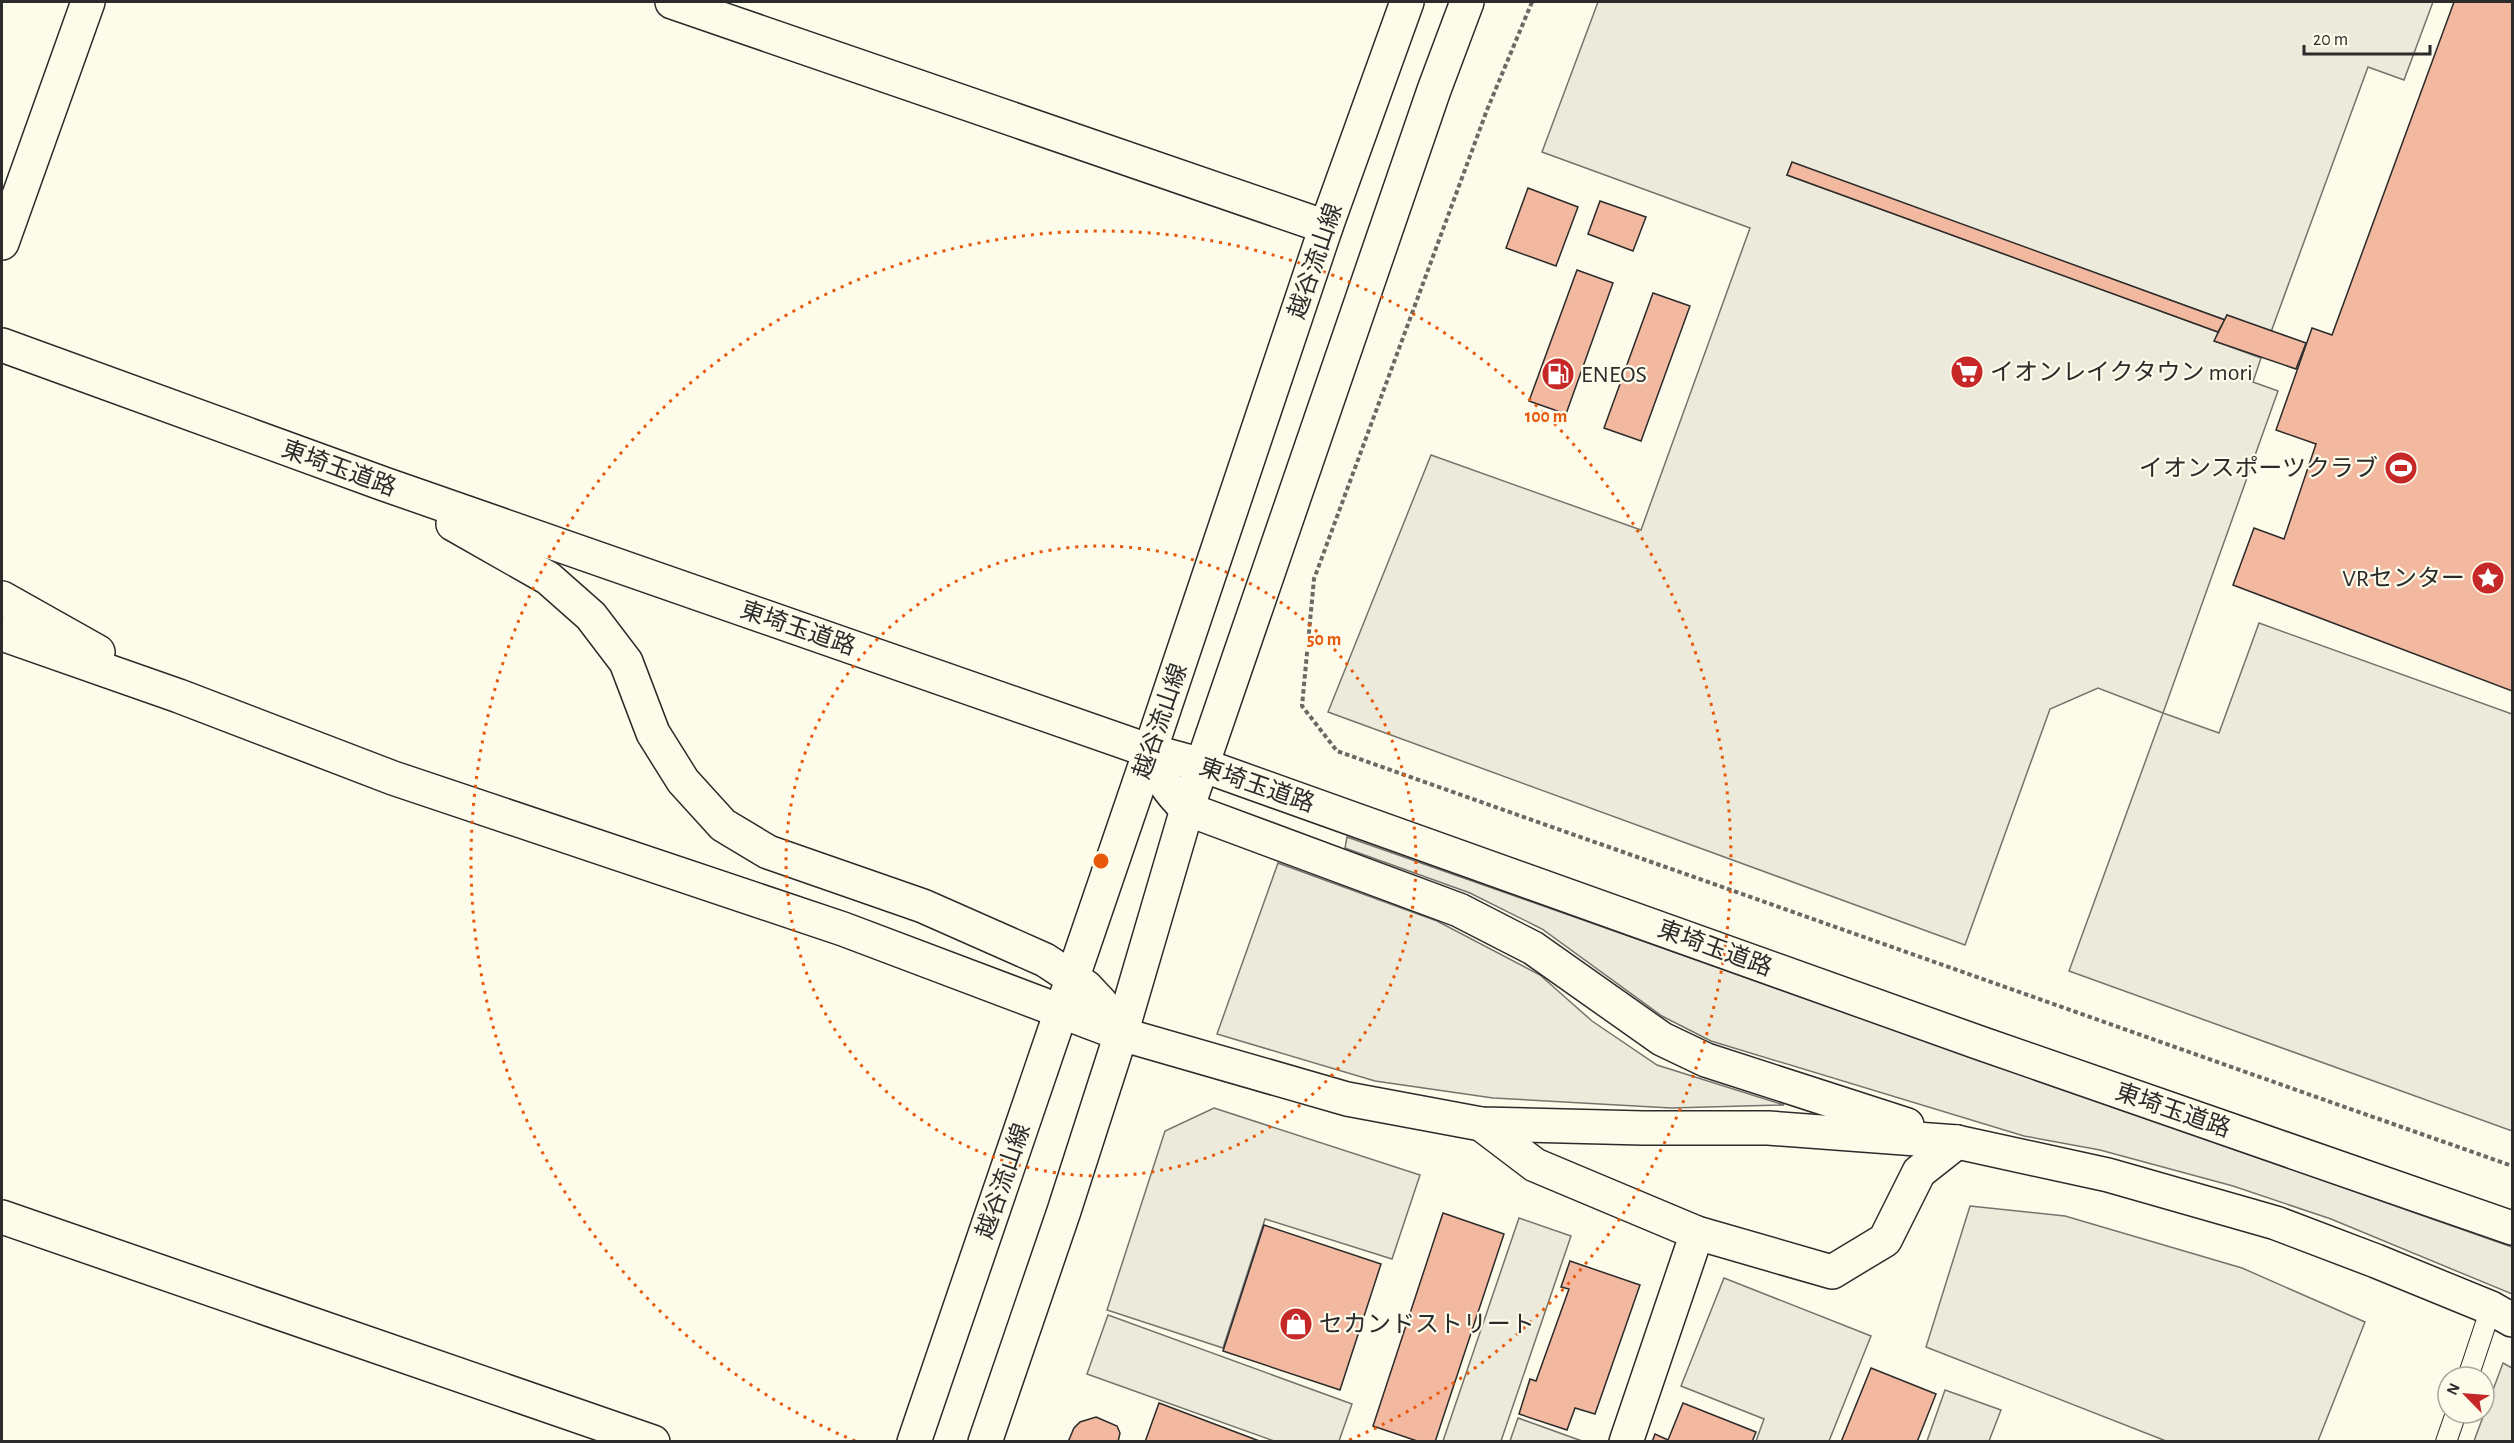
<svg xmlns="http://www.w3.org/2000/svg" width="2514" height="1443" font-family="'Alegreya Sans','Noto Sans JP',sans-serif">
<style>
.green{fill:#ecebdb;stroke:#74746e;stroke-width:1.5}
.parking{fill:#eceadb;stroke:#74746e;stroke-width:1.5}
.building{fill:#f2b8a0;stroke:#2b2b2b;stroke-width:1.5}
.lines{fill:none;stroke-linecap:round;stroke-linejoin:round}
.service-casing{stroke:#2b2b2b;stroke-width:22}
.minor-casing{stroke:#2b2b2b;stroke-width:36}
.primary-casing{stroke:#2b2b2b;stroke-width:36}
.trunk-casing{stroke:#2b2b2b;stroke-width:36}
.path{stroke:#6a6964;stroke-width:4;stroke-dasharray:4.5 3;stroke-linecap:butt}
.service{stroke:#fdfbea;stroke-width:20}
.minor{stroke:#fdfbea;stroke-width:33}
.primary{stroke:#fdfbea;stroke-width:33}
.trunk{stroke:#fdfbea;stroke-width:33}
.ring{fill:none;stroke:#e8590c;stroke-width:3;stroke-dasharray:3 6}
.labels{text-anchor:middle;stroke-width:4.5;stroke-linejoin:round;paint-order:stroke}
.street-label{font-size:24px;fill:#2b2b2b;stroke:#fdfbea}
.poi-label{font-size:24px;fill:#2b2b2b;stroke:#fdfbea;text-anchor:start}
.centre{fill:#e8590c;stroke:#fdfbea;stroke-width:3}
.ring-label{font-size:18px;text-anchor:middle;font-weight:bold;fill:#e8590c;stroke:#fdfbea;stroke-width:4.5;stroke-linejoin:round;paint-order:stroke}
</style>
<rect width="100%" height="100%" fill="#fdfbea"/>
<g class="green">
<polygon points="1347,837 2512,1247 2512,1294 2331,1219 2233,1186 2100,1150 2024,1136 1711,1041 1662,1016 1542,929 1470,893 1345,848"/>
<polygon points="1278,863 1437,921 1540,975 1592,1021 1657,1065 1784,1105 1671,1108 1493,1098 1375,1081 1217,1034"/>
<polygon points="1970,1206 2065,1216 2242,1268 2365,1322 2318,1441 2166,1441 1926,1347"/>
<polygon points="2503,1363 2512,1368 2512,1441 2474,1441"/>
</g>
<g class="parking">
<polygon points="1598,2 2433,2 2404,80 2368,67 2271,332 2227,315 2225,320 1792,163 1787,175 2218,332 2215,341 2261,358 2253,382 2278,391 2163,713 2219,733 2259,623 2512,714 2512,1131 2069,971 2163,713 2098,688 2050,709 1965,945 1328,712 1431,455 1641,530 1750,228 1542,152"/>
<polygon points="1214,1108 1420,1175 1392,1259 1265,1219 1223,1348 1107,1310 1165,1131"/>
<polygon points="1519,1218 1571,1236 1501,1441 1443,1441"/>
<polygon points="1724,1278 1871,1336 1829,1441 1756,1441 1764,1419 1681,1386"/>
<polygon points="1108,1315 1352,1404 1339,1441 1274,1441 1087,1374"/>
<polygon points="1945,1390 2001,1410 1989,1441 1927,1441"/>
<polygon points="1518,1418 1582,1441 1510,1441"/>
</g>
<g class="building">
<polygon points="2454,2 2512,2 2512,691 2233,585 2254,528 2284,539 2316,444 2276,430 2312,328 2332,335"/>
<polygon points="1792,162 2225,320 2218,332 1787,175"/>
<polygon points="1528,188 1578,207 1556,266 1506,248"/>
<polygon points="1600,201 1646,217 1633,251 1588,234"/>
<polygon points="1577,270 1613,283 1566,414 1529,401"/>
<polygon points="1653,293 1690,306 1641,441 1604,428"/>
<polygon points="2227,315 2306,343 2296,369 2214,341"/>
<polygon points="1443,1213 1504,1234 1435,1442 1420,1442 1373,1426"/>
<polygon points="1264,1225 1381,1264 1340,1390 1223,1351"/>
<polygon points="1570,1261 1640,1285 1595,1414 1575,1408 1567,1430 1519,1414 1530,1379 1536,1381 1569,1289 1561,1287"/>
<polygon points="1871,1368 1936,1394 1917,1442 1841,1442"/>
<polygon points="1159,1403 1262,1442 1145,1442"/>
<polygon points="1683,1403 1756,1432 1752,1442 1652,1442 1655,1434 1668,1440"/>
<polygon points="1096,1417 1117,1426 1120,1433 1118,1442 1068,1442 1074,1428 1080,1422"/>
</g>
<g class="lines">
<g class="service-casing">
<g id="service">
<polyline points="2468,1377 2491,1308"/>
<polyline points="2446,1442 2456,1413"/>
</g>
</g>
<g class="minor-casing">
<g id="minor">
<polyline points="672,2 1326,227"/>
<polyline points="2,243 88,2"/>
<polyline points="1481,1124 1535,1165 1697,1233 1832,1272 1885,1240 1919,1172 1957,1142"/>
<polyline points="2,1217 653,1442"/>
<polyline points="1626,1442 1697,1233"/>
</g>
</g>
<g class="primary-casing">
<g id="primary">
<polyline points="914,1442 1150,751 1326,227 1407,2"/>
<polyline points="985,1442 1064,1211 1121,1034 1187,809 1434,90 1467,2"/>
</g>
</g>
<g class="trunk-casing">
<g id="trunk">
<polyline points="2,345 384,484 1150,751 1202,765 1980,1043 2512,1228"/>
<polyline points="453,524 548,578 591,616 626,662 653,733 683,781 723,825 768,852 923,906 1045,960 1086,987 1101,1003 1121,1034"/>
<polyline points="2,598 98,652"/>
<polyline points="2,634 179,696 393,778 843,929 1121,1034 1347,1099 1481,1124 1643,1128 1768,1128 1957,1142 2108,1175 2276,1223 2376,1261 2491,1308 2512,1320"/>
<path d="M1150 751C1158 775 1168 791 1187 809L1459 910 1533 948 1662 1039 1706 1060 1907 1125"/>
</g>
</g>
<polyline class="path" points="1532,2 1487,110 1314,579 1302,706 1337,751 2512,1166"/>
<use href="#service" class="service"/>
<use href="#minor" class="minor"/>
<use href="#primary" class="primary"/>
<use href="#trunk" class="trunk"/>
</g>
<g class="ring">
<circle cx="1101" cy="861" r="315"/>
<path d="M855 1441A630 630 0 1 1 1347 1441"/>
</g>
<defs>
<g id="supermarket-disc" transform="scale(1.725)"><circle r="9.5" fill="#c62828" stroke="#fdfbea"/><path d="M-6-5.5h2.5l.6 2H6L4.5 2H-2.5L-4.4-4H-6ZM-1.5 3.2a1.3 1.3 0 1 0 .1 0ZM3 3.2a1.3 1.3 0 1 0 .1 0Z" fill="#fff"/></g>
<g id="fuel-disc" transform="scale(1.725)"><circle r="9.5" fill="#c62828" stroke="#fdfbea"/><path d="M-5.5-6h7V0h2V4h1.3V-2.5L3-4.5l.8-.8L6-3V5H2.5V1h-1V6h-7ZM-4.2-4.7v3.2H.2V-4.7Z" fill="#fff"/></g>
<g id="stadium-disc" transform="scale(1.725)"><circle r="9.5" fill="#c62828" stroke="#fdfbea"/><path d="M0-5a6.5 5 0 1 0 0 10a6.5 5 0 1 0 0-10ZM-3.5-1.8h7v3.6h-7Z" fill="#fff"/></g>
<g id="sight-disc" transform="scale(1.725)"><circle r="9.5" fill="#c62828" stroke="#fdfbea"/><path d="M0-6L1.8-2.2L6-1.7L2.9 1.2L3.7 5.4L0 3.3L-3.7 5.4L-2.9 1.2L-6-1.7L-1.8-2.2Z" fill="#fff"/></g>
<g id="shop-disc" transform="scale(1.725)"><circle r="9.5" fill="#c62828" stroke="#fdfbea"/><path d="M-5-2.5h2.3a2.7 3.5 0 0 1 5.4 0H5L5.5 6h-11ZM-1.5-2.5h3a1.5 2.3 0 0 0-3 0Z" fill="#fff"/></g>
</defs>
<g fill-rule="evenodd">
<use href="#supermarket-disc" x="1967" y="372"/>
<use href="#fuel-disc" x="1558" y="374"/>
<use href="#stadium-disc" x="2401" y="468"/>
<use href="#sight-disc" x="2488" y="578"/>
<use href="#shop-disc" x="1296" y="1324"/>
</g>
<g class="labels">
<g class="street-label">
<text transform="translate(1315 261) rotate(-71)" y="8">越谷流山線</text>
<text transform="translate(339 468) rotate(20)" y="8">東埼玉道路</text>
<text transform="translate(798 628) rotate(19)" y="8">東埼玉道路</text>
<text transform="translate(1160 721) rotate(-71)" y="8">越谷流山線</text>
<text transform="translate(1257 785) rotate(19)" y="8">東埼玉道路</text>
<text transform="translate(1715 948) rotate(20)" y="8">東埼玉道路</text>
<text transform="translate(2173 1110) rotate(19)" y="8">東埼玉道路</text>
<text transform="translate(1003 1181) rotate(-71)" y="8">越谷流山線</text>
</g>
<g class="poi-label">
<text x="1990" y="380">イオンレイクタウン mori</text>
<text x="1581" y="382">ENEOS</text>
<text x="2378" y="476" text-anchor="end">イオンスポーツクラブ</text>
<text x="2465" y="586" text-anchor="end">VRセンター</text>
<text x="1319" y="1332">セカンドストリート</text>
</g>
</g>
<circle cx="1101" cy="861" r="9" class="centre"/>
<g class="ring-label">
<text x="1546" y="422">100 m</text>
<text x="1324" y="645">50 m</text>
</g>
<rect width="2514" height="1443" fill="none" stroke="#2b2b2b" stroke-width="6"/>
<g transform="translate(2466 1395) rotate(295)"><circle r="28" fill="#fdfbea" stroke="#a9a89e" stroke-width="1.5"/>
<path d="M0-4.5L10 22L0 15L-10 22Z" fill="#c62828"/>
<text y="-9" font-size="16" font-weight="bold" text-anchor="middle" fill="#2b2b2b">N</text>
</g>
<path d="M2304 45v9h126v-9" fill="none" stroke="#2b2b2b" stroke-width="3"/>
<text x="2313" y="45" font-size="18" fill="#2b2b2b" stroke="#fdfbea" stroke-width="4.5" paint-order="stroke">20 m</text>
</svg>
